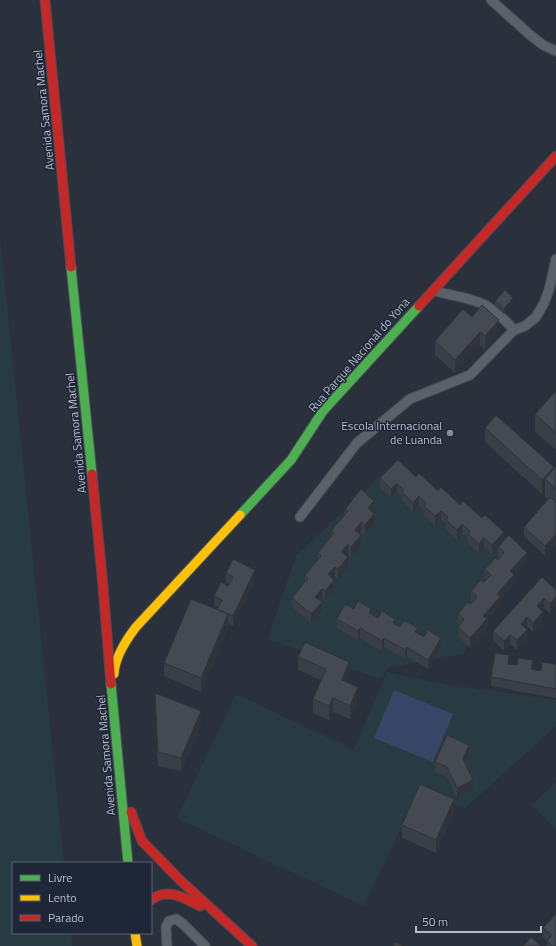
<svg xmlns="http://www.w3.org/2000/svg" width="556" height="946" font-family="'Titillium Web',sans-serif">
<style>
.green{fill:#283b42}
.water{fill:#374666}
.lines{fill:none;stroke-linecap:round;stroke-linejoin:round}
.lane-casing{stroke:#484c54;stroke-width:11}
.fast-casing{stroke:#484c54;stroke-width:11}
.slow-casing{stroke:#484c54;stroke-width:11}
.jam-casing{stroke:#484c54;stroke-width:11}
.lane{stroke:#5c6069;stroke-width:9}
.fast{stroke:#4caf50;stroke-width:9}
.slow{stroke:#ffc107;stroke-width:9}
.jam{stroke:#c62828;stroke-width:9}
.wall{fill:#3a3f47}
.shaded-wall{fill:#303339}
.building{fill:#444952;stroke:#303339}
.poi-dot{fill:#858c9a;stroke:#1e2637;stroke-width:1.5}
.labels{text-anchor:middle;stroke-width:3;stroke-linejoin:round;paint-order:stroke}
.street-label{font-size:12px;fill:#b6bdcc;stroke:#1e2637}
.poi-label{font-size:12px;fill:#b6bdcc;stroke:#1e2637;text-anchor:end}
</style>
<rect width="100%" height="100%" fill="#2b313c"/>
<g class="green">
<polygon points="0,237 64,863 13,863 13,933 71,933 72,946 0,946"/>
<polygon points="393,464 520,562 463,654 387,668 380,679 268,639 296,556"/>
<polygon points="387,672 443,684 556,700 556,726 464,809 421,786 364,906 177,818 236,694 356,751 354,749"/>
<polygon points="556,782 556,830 532,805"/>
</g>
<polygon class="water" points="394,690 453,714 433,762 374,738"/>
<g class="lines">
<g class="lane-casing">
<g id="lane">
<polyline points="491,0 529,34 543,45 556,51"/>
<path d="M434 291C450 295 471 298 485 305 496 311 506 321 514 330"/>
<polyline points="300,517 357,443 410,399 470,375 514,330 525,326 536,317 544,303 549,290 556,259"/>
<polyline points="167,946 166,927 169,921 176,919 183,924 205,946"/>
</g>
</g>
<g class="fast-casing">
<g id="fast">
<polyline points="71,267 92,474"/>
<polyline points="240,515 291,460 323,411 419,306"/>
<polyline points="111,684 128,863"/>
</g>
</g>
<g class="slow-casing">
<g id="slow">
<path d="M114 674C115 657 126 640 136 627L240 515"/>
<polyline points="135,933 137,946"/>
</g>
</g>
<g class="jam-casing">
<g id="jam">
<polyline points="45,0 71,267"/>
<polyline points="419,306 556,156"/>
<polyline points="92,474 103,586 111,684"/>
<polyline points="131,812 142,841 180,880 252,946"/>
<path d="M151 900C168 887 184 898 200 906"/>
</g>
</g>
<use href="#lane" class="lane"/>
<use href="#fast" class="fast"/>
<use href="#slow" class="slow"/>
<use href="#jam" class="jam"/>
</g>
<g class="wall">
<polygon points="495,301 513,302 504,314 495,306"/>
<polygon points="472,317 499,334 485,350 480,345 455,373 435,355 435,341"/>
<polygon points="556,391 556,450 535,432 535,414"/>
<polygon points="485,428 554,468 556,466 556,544 545,556 524,536 524,527 548,500 545,497 545,491 542,494 485,442"/>
<polygon points="416,477 460,505 504,541 527,562 514,577 514,584 500,599 500,606 487,621 487,629 470,648 458,636 458,627 460,624 458,623 458,614 473,602 471,601 471,591 484,582 486,580 485,578 485,569 498,560 500,558 498,556 498,547 492,554 484,547 479,553 468,543 468,538 462,534 457,540 446,529 446,524 441,520 435,526 424,515 424,511 419,506 413,512 402,501 402,497 397,492 391,498 380,488 380,478"/>
<polygon points="345,509 374,510 373,512 374,523 365,535 361,532 359,534 361,545 351,557 348,554 346,556 348,567 338,579 335,576 333,578 334,589 325,601 322,598 320,601 322,611 311,623 292,607 292,598 305,582 305,575 318,560 318,553 331,537 331,531 345,515"/>
<polygon points="226,573 255,580 233,626 228,624 228,628 201,692 164,676 164,663 217,610 218,607 214,606 214,596 228,586 229,584 226,582"/>
<polygon points="556,590 550,614 544,608 542,610 543,621 533,632 527,626 525,628 527,639 517,650 510,644 504,651 493,640 493,631"/>
<polygon points="354,609 371,615 378,618 395,624 400,627 418,634 441,647 428,669 407,656 405,659 384,647 382,651 360,638 358,641 337,628 337,619"/>
<polygon points="298,657 349,676 347,682 358,701 350,719 333,712 329,720 313,713 313,699 321,680 298,670"/>
<polygon points="509,664 541,671 556,664 556,698 491,686 491,677"/>
<polygon points="155,693 201,725 181,771 158,766 155,706"/>
<polygon points="469,754 465,763 473,789 457,798 447,777 435,772 435,762"/>
<polygon points="454,812 436,853 402,838 402,825"/>
<polygon points="556,914 556,946 547,946 547,941 543,937 543,928"/>
</g>
<g class="shaded-wall">
<polygon points="513,298 513,302 504,314 504,309"/>
<polygon points="499,320 499,334 485,350 485,336"/>
<polygon points="480,332 480,345 455,373 455,360"/>
<polygon points="554,467 554,480 545,479 545,491 542,494 542,480"/>
<polygon points="397,483 397,492 391,498 391,489"/>
<polygon points="419,496 419,506 413,512 413,503"/>
<polygon points="374,501 374,510 368,518 368,508"/>
<polygon points="441,511 441,520 435,526 435,516"/>
<polygon points="374,514 374,523 365,535 365,525"/>
<polygon points="361,522 361,532 355,539 355,530"/>
<polygon points="462,524 462,534 457,540 457,530"/>
<polygon points="504,532 504,542 492,554 492,545"/>
<polygon points="556,534 556,544 545,556 545,546"/>
<polygon points="361,535 361,545 351,557 351,547"/>
<polygon points="484,538 484,547 479,553 479,544"/>
<polygon points="348,544 348,554 341,561 341,552"/>
<polygon points="527,553 527,562 514,577 514,584 500,599 500,606 487,621 487,629 470,648 470,638 483,616 510,571"/>
<polygon points="348,557 348,567 338,579 338,569"/>
<polygon points="335,567 335,576 328,584 328,574"/>
<polygon points="255,570 255,580 233,626 233,616"/>
<polygon points="334,580 334,589 325,601 325,591"/>
<polygon points="322,589 322,598 315,606 315,597"/>
<polygon points="556,597 556,606 550,614 550,604"/>
<polygon points="544,598 544,608 537,615 537,606"/>
<polygon points="322,602 322,611 311,623 311,614"/>
<polygon points="543,612 543,621 533,632 533,623"/>
<polygon points="228,614 228,628 201,692 201,678"/>
<polygon points="527,617 527,626 521,633 521,624"/>
<polygon points="360,628 360,638 358,641 358,631"/>
<polygon points="418,628 418,637 415,632"/>
<polygon points="527,630 527,639 517,650 517,640"/>
<polygon points="510,635 510,644 504,651 504,641"/>
<polygon points="384,638 384,647 382,651 382,641"/>
<polygon points="441,638 441,647 428,669 428,660"/>
<polygon points="407,647 407,656 405,659 405,650"/>
<polygon points="349,662 349,676 342,694 342,680"/>
<polygon points="358,687 358,701 350,719 350,706"/>
<polygon points="333,698 333,712 329,720 329,706"/>
<polygon points="201,711 201,725 181,771 181,758"/>
<polygon points="469,745 469,754 463,769 463,759"/>
<polygon points="473,780 473,789 457,798 457,788"/>
<polygon points="454,799 454,812 436,853 436,840"/>
</g>
<g class="building">
<polygon points="505,290 513,298 504,309 495,301"/>
<polygon points="482,305 499,320 485,336 480,332 455,360 435,341 463,309 472,317"/>
<polygon points="556,391 556,433 535,414"/>
<polygon points="496,415 554,467 542,480 485,428"/>
<polygon points="398,460 416,477 419,473 438,491 441,487 460,505 463,501 482,518 485,515 504,532 492,545 484,538 479,544 468,534 470,531 462,524 457,530 446,520 448,517 441,511 435,516 424,506 426,503 419,496 413,503 402,492 404,490 397,483 391,489 380,478"/>
<polygon points="556,466 556,489 545,479"/>
<polygon points="361,489 374,501 368,508 374,514 365,525 361,522 355,530 361,535 351,547 348,544 341,552 348,557 338,569 335,567 328,574 334,580 325,591 322,589 315,597 322,602 311,614 292,598 308,578 305,575 321,556 318,553 334,533 331,531 348,511 345,509"/>
<polygon points="550,497 556,503 556,534 545,546 524,527"/>
<polygon points="509,535 527,553 510,571 514,575 497,594 500,597 483,616 487,619 470,638 458,627 464,619 458,614 468,602 471,604 477,597 471,591 481,580 484,582 491,575 485,569 495,558 498,560 504,552 498,547"/>
<polygon points="233,559 255,570 233,616 217,609 222,600 214,596 221,582 228,586 233,577 226,573"/>
<polygon points="542,577 556,590 556,597 550,604 544,598 537,606 543,612 533,623 527,617 521,624 527,630 517,640 510,635 504,641 493,631"/>
<polygon points="191,599 228,614 201,678 164,663"/>
<polygon points="358,601 371,609 369,613 378,618 382,611 395,619 393,623 400,627 404,620 418,628 415,632 424,637 428,630 441,638 428,660 407,647 405,650 384,638 382,641 360,628 358,631 337,619 345,604 354,609"/>
<polygon points="305,642 349,662 342,680 358,687 350,706 333,698 329,706 313,699 326,669 298,657"/>
<polygon points="495,653 509,655 508,664 517,665 518,658 533,660 531,669 541,671 542,662 556,664 556,689 491,677"/>
<polygon points="155,693 201,711 181,758 158,752"/>
<polygon points="447,735 469,745 463,759 473,780 457,788 447,767 435,762"/>
<polygon points="420,784 454,799 436,840 402,825"/>
<polygon points="556,914 556,946 552,946 547,941 552,935 543,928"/>
<polygon points="531,937 541,946 523,946"/>
<polygon points="395,942 404,946 393,946"/>
</g>
<circle class="poi-dot" cx="450" cy="433" r="4"/>
<g class="labels">
<g class="street-label">
<text transform="translate(44 110) rotate(-96)" y="4">Avenida Samora Machel</text>
<text transform="translate(359 355) rotate(-49)" y="4">Rua Parque Nacional do Yona</text>
<text transform="translate(76 433) rotate(-96)" y="4">Avenida Samora Machel</text>
<text transform="translate(106 755) rotate(-95)" y="4">Avenida Samora Machel</text>
</g>
<g class="poi-label">
<text x="442" y="430">Escola Internacional<tspan x="442" dy="14">de Luanda</tspan></text>
</g>
</g>
<rect x="12" y="862" width="140" height="72" fill="#1e2637" stroke="#5b6273"/>
<rect x="20" y="875" width="20" height="6" fill="#4caf50" stroke="#5b6273"/>
<text x="48" y="882" font-size="12" fill="#b6bdcc">Livre</text>
<rect x="20" y="895" width="20" height="6" fill="#ffc107" stroke="#5b6273"/>
<text x="48" y="902" font-size="12" fill="#b6bdcc">Lento</text>
<rect x="20" y="915" width="20" height="6" fill="#c62828" stroke="#5b6273"/>
<text x="48" y="922" font-size="12" fill="#b6bdcc">Parado</text>
<path d="M416 926v6h125v-6" fill="none" stroke="#b6bdcc" stroke-width="2"/>
<text x="422" y="926" font-size="12" fill="#b6bdcc" stroke="#1e2637" stroke-width="3" paint-order="stroke">50 m</text>
</svg>
